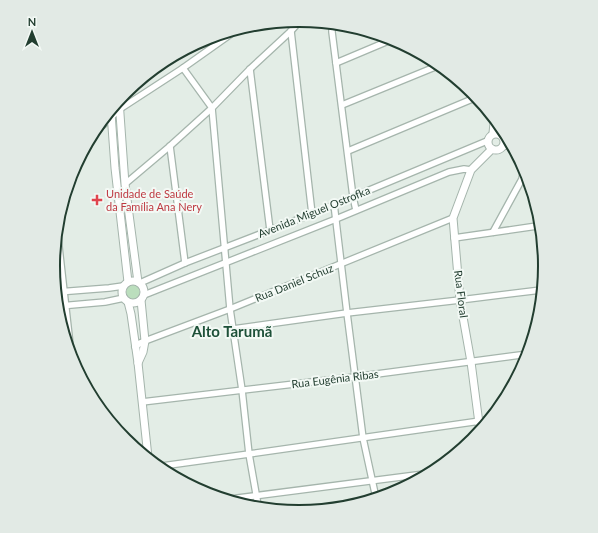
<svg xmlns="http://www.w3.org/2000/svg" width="598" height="533" font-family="Lato,sans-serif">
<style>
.green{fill:#bbdebd}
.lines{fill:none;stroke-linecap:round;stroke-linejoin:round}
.minor-casing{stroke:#a5b5ac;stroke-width:8}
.tertiary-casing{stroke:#a5b5ac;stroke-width:9}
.minor{stroke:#fff;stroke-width:5.5}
.tertiary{stroke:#fff;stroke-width:7}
.health-dot{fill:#e0444e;stroke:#f3f9f5;stroke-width:1.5}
.labels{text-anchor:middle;stroke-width:4;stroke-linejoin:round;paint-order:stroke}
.health-label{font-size:11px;fill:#be3a42;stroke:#f3f9f5;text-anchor:start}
.street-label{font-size:11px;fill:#223e30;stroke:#f3f9f5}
.district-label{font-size:15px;font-weight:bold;fill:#1e5139;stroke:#f3f9f5}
.rim{fill:none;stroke:#223e30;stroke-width:2}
</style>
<rect width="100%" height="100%" fill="#e3ede6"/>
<circle class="green" cx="133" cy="292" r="7"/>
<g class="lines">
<g class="minor-casing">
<g id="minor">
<polyline points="332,27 332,32 353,197 356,210"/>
<polyline points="291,31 312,214"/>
<polyline points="336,63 393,39"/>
<polyline points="183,68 212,108 230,309 242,390 249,454 258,505"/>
<polyline points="250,69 270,230"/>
<polyline points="342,105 435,67"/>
<polyline points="103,125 120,109 183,68 231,34"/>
<polyline points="170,146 185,263"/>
<polyline points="502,147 509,145"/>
<polyline points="348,151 477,97"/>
<polyline points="125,184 170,146 212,108 250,69 291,31 301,20"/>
<polyline points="334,204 347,313 363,438 376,498"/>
<polyline points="493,232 522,179 524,167"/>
<polyline points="58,238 72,362"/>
<polyline points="454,238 537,226"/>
<polyline points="140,283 185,263 312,214 487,141"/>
<polyline points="58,292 109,288 123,286"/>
<polyline points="144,295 336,219 449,172 464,169 471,170"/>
<polyline points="60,306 105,302 124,298"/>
<polyline points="233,329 347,313 460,300 541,290"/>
<polyline points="135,347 140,343 145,341 230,309 453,218"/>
<polyline points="142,402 354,377 528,354"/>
<polyline points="162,466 249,454 487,420"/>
<polyline points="230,499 424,474"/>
</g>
</g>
<g class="tertiary-casing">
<g id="tertiary">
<polyline points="119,100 125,184 138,282"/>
<polyline points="111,113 115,168 128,282"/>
<polyline points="493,133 494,123"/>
<circle cx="496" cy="142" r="8"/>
<circle cx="133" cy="292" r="11"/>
<polyline points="128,302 131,314 138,363 148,457"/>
<polyline points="138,363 143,352 145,341 141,300"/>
<polyline points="480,431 471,362 460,300 453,218 471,170 492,149"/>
</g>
</g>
<use href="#minor" class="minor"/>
<use href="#tertiary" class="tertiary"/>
</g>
<path class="health-dot" d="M95 194h4v4h4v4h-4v4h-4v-4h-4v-4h4z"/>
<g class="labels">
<g class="health-label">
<text x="106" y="198">Unidade de Saúde<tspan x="106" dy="13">da Família Ana Nery</tspan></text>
</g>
<g class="street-label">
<text transform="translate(314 212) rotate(-22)" y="4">Avenida Miguel Ostrofka</text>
<text transform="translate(294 283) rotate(-22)" y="4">Rua Daniel Schuz</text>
<text transform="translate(461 294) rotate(83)" y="4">Rua Floral</text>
<text transform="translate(335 379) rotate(-7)" y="4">Rua Eugênia Ribas</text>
</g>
<g class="district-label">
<text x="232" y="337">Alto Tarumã</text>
</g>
</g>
<path d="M0 0H598V533H0ZM60 266a239 239 0 1 1 478 0a239 239 0 1 1-478 0Z" fill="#e2eae5" fill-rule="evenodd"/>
<path class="rim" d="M60 266a239 239 0 1 1 478 0a239 239 0 1 1-478 0Z"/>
<g transform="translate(32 32)" stroke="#f3f9f5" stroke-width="3" paint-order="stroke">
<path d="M0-3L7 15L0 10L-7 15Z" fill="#223e30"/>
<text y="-6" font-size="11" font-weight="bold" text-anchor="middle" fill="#223e30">N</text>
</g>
</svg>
